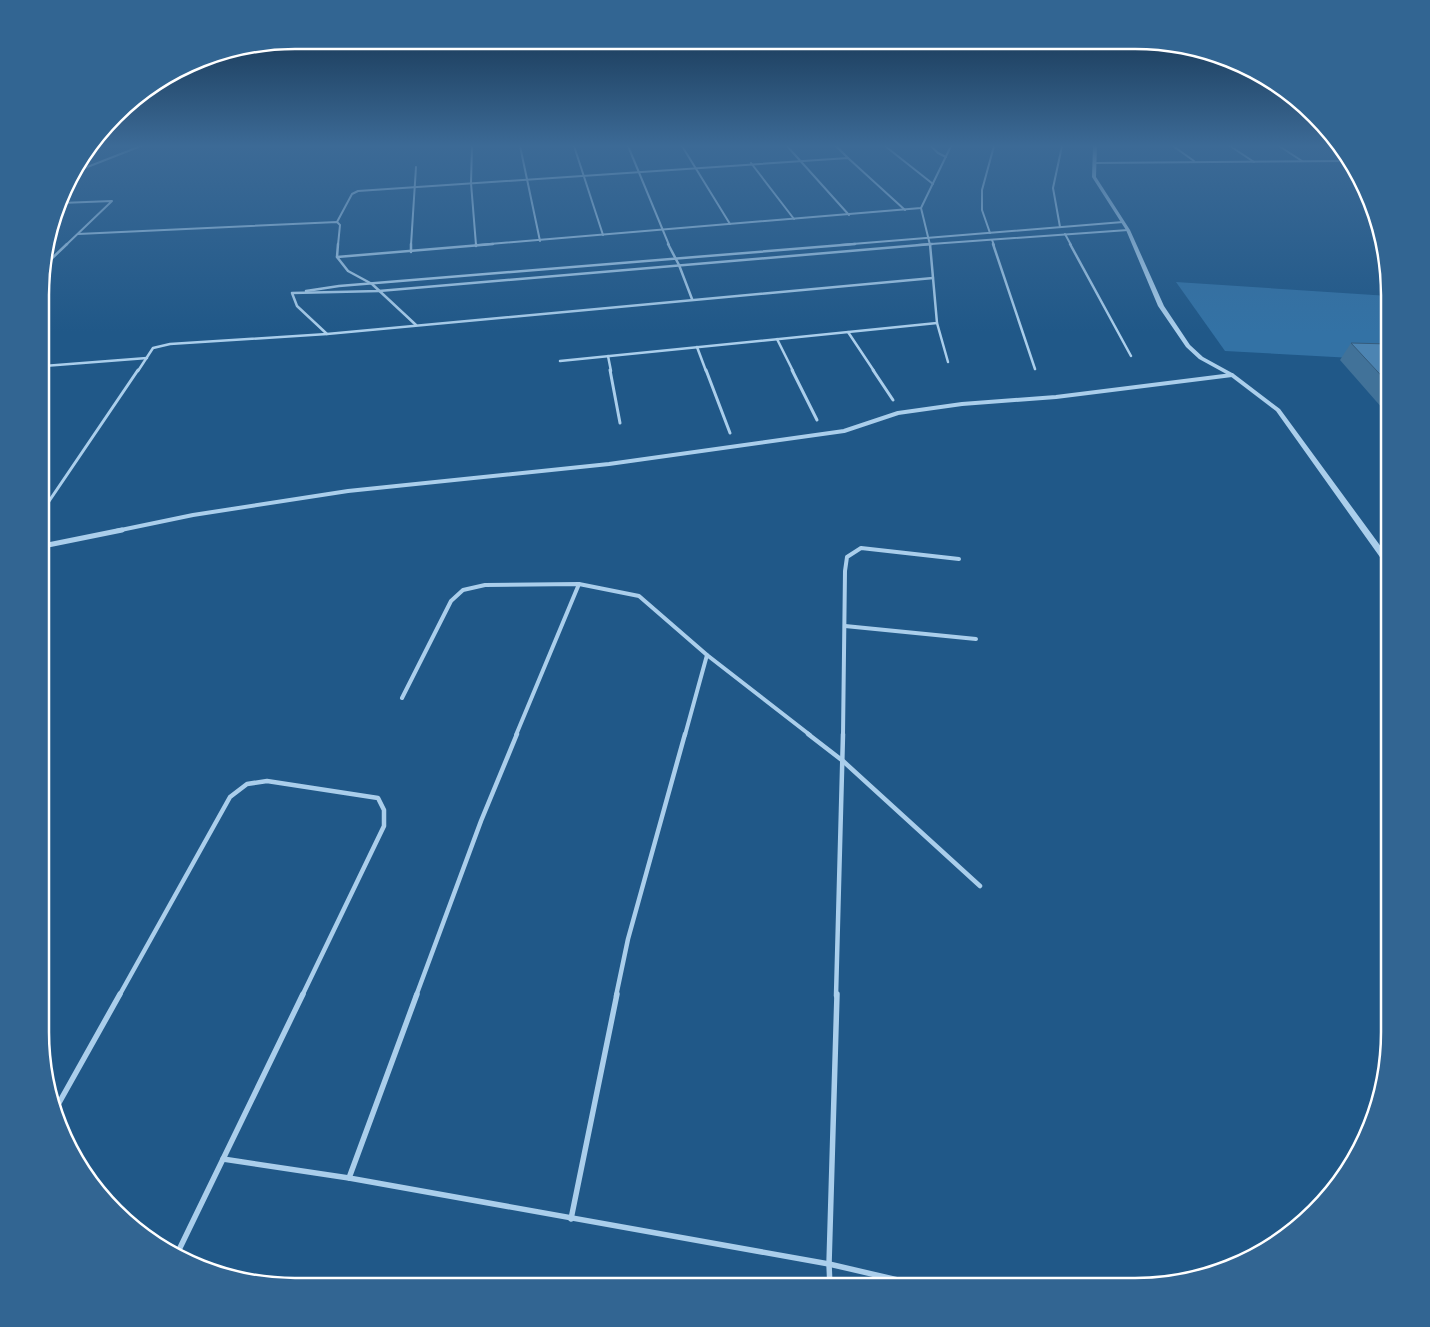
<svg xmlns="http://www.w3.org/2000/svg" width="1430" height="1327" font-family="Rubik,sans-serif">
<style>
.green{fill:#3372a5}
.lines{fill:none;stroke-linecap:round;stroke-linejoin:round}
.service-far5{stroke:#aaceeb;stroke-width:2}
.service-far4{stroke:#aaceeb;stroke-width:2.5}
.service-far3{stroke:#aaceeb;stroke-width:3}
.service-far2{stroke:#aaceeb;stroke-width:4}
.service-far1{stroke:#aaceeb;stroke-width:4.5}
.service{stroke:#aaceeb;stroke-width:5.5}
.minor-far1{stroke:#aaceeb;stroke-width:4}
.minor{stroke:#aaceeb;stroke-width:5}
.tertiary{fill:#aaceeb;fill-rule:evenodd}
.wall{fill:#417299}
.building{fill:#4c84b2;stroke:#355c7d}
.rim{fill:none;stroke:#fff;stroke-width:2.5}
</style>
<rect width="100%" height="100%" fill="#205888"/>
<polygon class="green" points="1176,282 1389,296 1389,360 1225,351"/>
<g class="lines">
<g class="service-far5">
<polyline points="472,146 471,183 476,245"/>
<polyline points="520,146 540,241"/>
<polyline points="574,146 603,235"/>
<polyline points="628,146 669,245"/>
<polyline points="682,146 730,224"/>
<polyline points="787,146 849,215"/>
<polyline points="836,146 848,158"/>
<polyline points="885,146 933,184"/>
<polyline points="931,146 938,153 946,157"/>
<polyline points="1173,146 1194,161"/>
<polyline points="1230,146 1254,162"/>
<polyline points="1279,146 1302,161"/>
<polyline points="1334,146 1341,150"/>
<polyline points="751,163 794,219"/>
<polyline points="1094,163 1348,161"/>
<polyline points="72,173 141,146"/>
<polyline points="61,203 112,201 66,245"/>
<polyline points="921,208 930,245"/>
<polyline points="337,222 352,194 358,191 848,158 905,210"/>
<polyline points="1060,227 1053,188 1062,146"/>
<polyline points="990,233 982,210 982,190 994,146"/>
<polyline points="78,234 337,222 340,225 338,245"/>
<polyline points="1065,234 1071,245"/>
<polyline points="992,240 994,245"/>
<polyline points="411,245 416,167"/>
<polyline points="478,245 921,208 951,146"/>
<polyline points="840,245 1123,222"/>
<polyline points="917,245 1128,230"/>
</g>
<g class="service-far4">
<polyline points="338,244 337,257 348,271 372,284 416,325"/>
<polyline points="476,244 476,246"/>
<polyline points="668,244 679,265 692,299"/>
<polyline points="993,244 1035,369"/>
<polyline points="1070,244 1131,356"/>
<polyline points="411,252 411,244"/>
<polyline points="337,257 493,244"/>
<polyline points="45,265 67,244"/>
<polyline points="306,291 339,286 855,244"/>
<polyline points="937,323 948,362"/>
<polyline points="848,332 874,371"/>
<polyline points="327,334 297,306 292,293 379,291 932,244"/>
<polyline points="777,339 793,371"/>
<polyline points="697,347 706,371"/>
<polyline points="608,356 611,371"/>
<polyline points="560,361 937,323 930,244"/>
<polyline points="44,366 147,358"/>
<polyline points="138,371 153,348 170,344 327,334 933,278"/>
</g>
<g class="service-far3">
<polyline points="610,370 620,423"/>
<polyline points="706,370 730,433"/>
<polyline points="792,370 817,420"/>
<polyline points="873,370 893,400"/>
<polyline points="43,510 138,370"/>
</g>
<g class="service-far2">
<polyline points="1377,548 1390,548"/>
<polyline points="845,626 976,639"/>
<polyline points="402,698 451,601 463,590 485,585 579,584 639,596 707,655 810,735"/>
<polyline points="516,735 579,584"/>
<polyline points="685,735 707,655"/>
<polyline points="843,735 845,571 847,557 861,548 959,559"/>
</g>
<g class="service-far1">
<polyline points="808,734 843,761 980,886"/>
<polyline points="119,996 230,797 247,784 267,781 378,798 384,810 384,826 302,996"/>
<polyline points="416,996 481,821 517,734"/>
<polyline points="616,996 628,939 685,734"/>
<polyline points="836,996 843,734"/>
</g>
<g class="service">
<polyline points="417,994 349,1178 829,1264 928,1287"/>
<polyline points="55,1110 120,994"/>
<polyline points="223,1159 349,1178"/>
<polyline points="571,1219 617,994"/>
<polyline points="176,1256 303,994"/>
<polyline points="830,1287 829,1264 837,994"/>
</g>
<polyline class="minor-far1" points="116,531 193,515 348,491 609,464 844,431 898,413 962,404 1056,397 1232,375"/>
<polyline class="minor" points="43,546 122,530"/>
<polygon class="tertiary" points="1093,146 1097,146 1096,177 1130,230 1164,306 1190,345 1203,357 1234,374 1280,409 1390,559 1390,567 1387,567 1276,411 1230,376 1199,359 1186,347 1158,306 1126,230 1092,177"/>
</g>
<polygon class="wall" points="1351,343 1389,344 1390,417 1340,360"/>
<polygon class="building" points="1351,343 1389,344 1390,385"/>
<linearGradient id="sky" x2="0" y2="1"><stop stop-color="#12304b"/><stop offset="0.44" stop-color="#3c6a96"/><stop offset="1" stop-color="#3c6a96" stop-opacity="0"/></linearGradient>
<rect width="1430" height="332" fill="url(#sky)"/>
<path d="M0 0H1430V1327H0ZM295 49H1135A246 246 0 0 1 1381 295V1032A246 246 0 0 1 1135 1278H295A246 246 0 0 1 49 1032V295A246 246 0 0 1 295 49Z" fill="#326592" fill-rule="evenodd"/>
<path class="rim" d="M295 49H1135A246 246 0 0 1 1381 295V1032A246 246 0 0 1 1135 1278H295A246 246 0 0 1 49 1032V295A246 246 0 0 1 295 49Z"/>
</svg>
